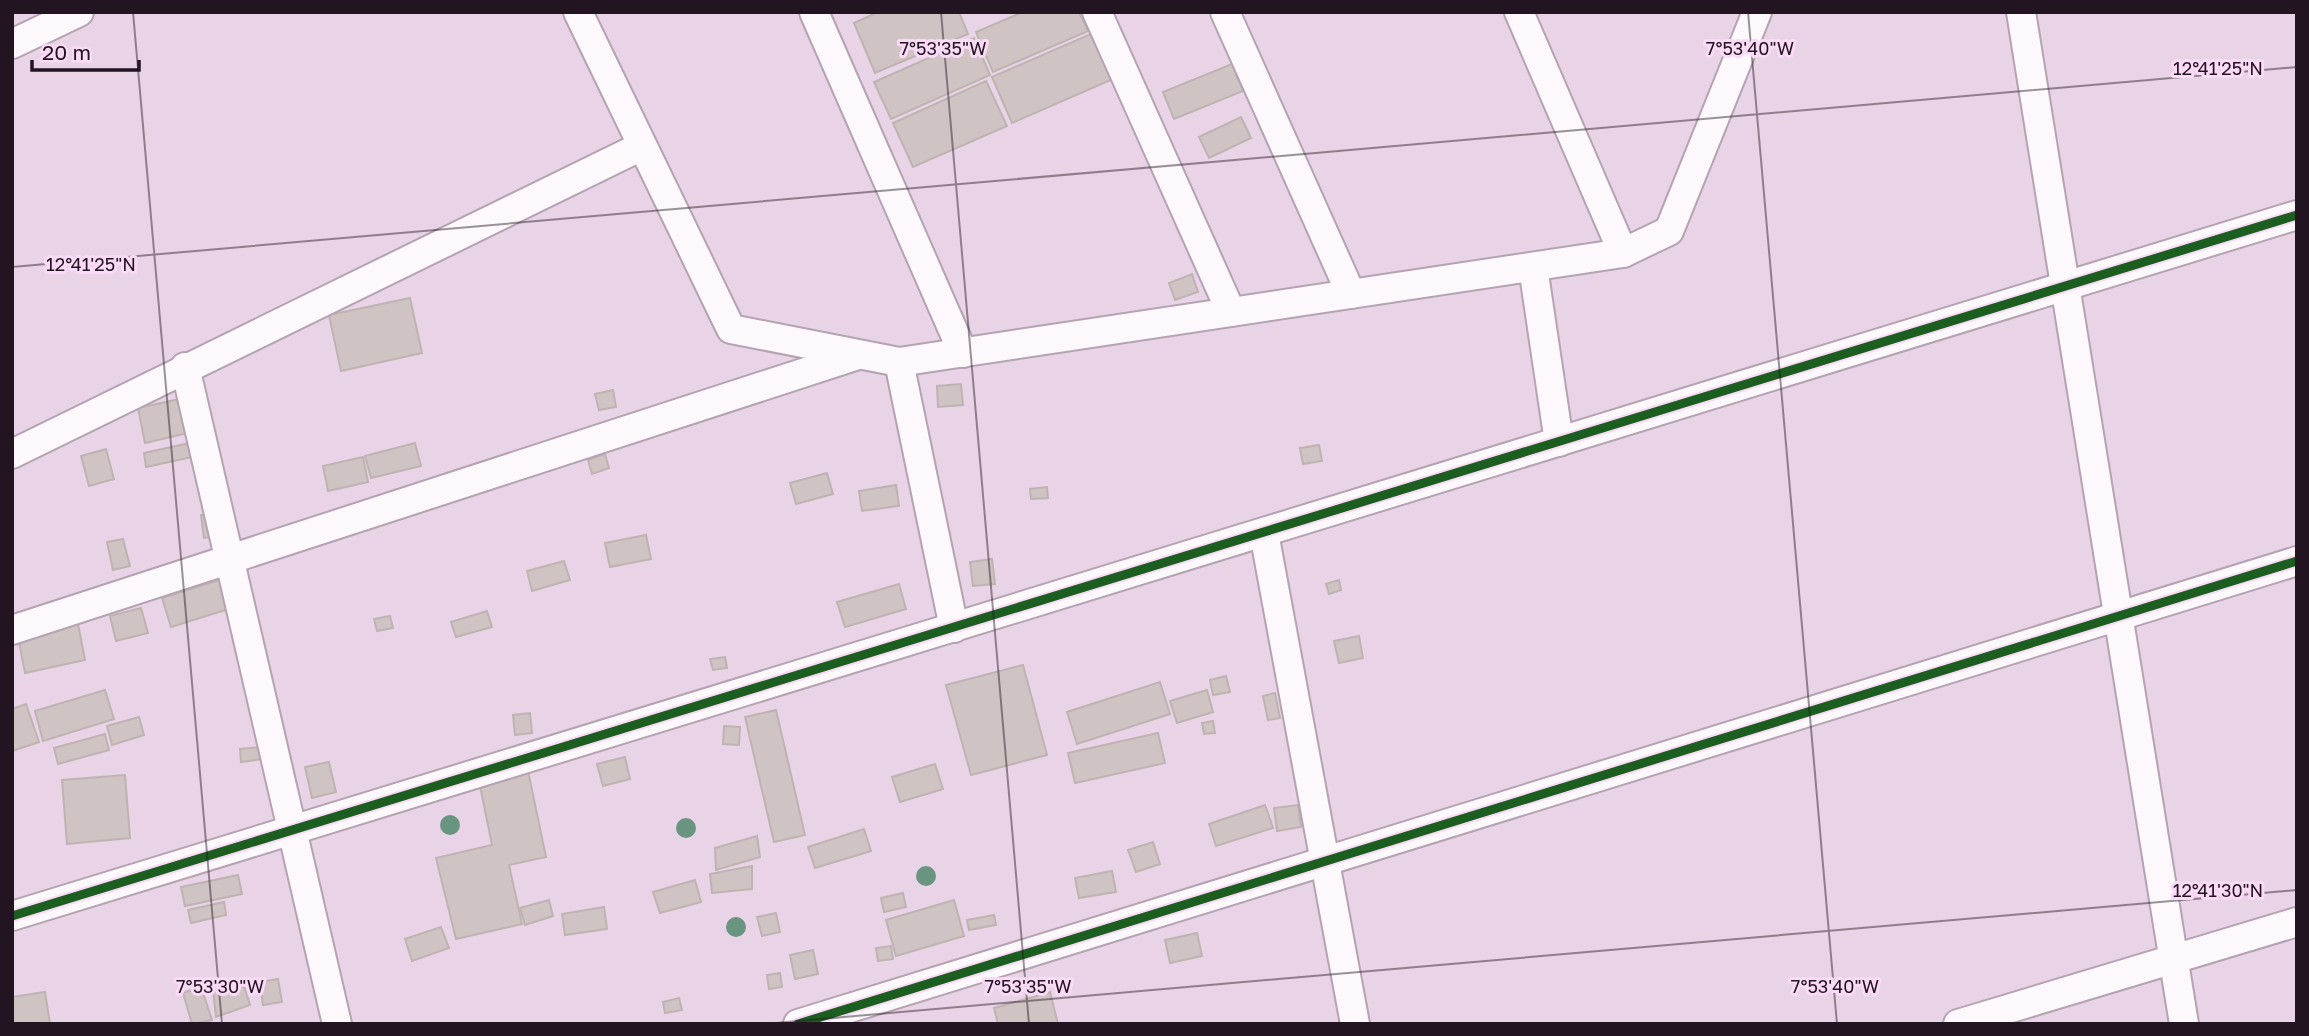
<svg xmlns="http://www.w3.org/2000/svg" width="2309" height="1036" font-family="'Golos Text',sans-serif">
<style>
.building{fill:#d0c3c3;stroke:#bfb3b2;stroke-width:2}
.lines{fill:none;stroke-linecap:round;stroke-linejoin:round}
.street-casing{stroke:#b4a3b1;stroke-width:32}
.street{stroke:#fcf8fb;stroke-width:28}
.cycleway-casing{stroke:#fadaf6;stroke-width:13}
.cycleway{stroke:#1b5e20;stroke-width:9}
.tree{fill:#699580}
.ticks{fill:none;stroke:#221420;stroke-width:2;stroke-opacity:0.45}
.ticks-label{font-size:18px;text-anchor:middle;fill:#221420;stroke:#fadaf6;stroke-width:6;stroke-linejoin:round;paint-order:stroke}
</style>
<rect width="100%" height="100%" fill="#e9d3e6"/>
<g class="building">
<polygon points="878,12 959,12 968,34 875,73 854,23"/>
<polygon points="1023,12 1079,12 1088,31 993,72 976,32"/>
<polygon points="1093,33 1113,79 1012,123 992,77"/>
<polygon points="974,38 990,75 891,119 874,82"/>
<polygon points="1232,64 1243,91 1174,119 1163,92"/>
<polygon points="986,81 1007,126 913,167 893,123"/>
<polygon points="1241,117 1251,138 1209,158 1199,137"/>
<polygon points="1192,274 1198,292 1175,300 1169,283"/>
<polygon points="410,298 422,353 341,371 329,315"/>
<polygon points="961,384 963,405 938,407 937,386"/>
<polygon points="613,390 616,407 599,410 595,394"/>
<polygon points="184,398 192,432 145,443 138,408"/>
<polygon points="194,442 197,456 146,467 144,453"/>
<polygon points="415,443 421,466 371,478 365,456"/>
<polygon points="1319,445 1322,461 1303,464 1300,448"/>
<polygon points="106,449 114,479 89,486 81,456"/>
<polygon points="605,454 609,468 592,474 588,460"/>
<polygon points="363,457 368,482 328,491 323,466"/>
<polygon points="827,473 833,494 796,504 790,483"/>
<polygon points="896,485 899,506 862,511 859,491"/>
<polygon points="1047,487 1048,498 1031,499 1030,489"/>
<polygon points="216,513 219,536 204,538 201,515"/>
<polygon points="646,535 651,559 610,567 605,543"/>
<polygon points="123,539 130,566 113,570 107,542"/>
<polygon points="992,559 995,584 973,586 970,562"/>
<polygon points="564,561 570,580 532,591 527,571"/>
<polygon points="229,577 238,606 171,627 162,598"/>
<polygon points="1339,580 1341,590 1329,594 1326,584"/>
<polygon points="899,584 906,609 845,627 837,602"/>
<polygon points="141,608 148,633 116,641 110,616"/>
<polygon points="487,611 492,627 456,637 451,622"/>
<polygon points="390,616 393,628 377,631 374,619"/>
<polygon points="78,624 85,660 25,673 18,637"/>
<polygon points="1359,636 1363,658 1339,663 1334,641"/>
<polygon points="725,657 727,668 713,670 710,659"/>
<polygon points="1023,665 1047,755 971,775 946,685"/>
<polygon points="1226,676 1230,692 1213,695 1210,680"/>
<polygon points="1160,682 1170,714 1077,744 1067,712"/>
<polygon points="105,690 114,719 43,741 35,711"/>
<polygon points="1207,690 1213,712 1177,723 1170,701"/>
<polygon points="1275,693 1280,718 1268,720 1263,696"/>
<polygon points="26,704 39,742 12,751 12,709"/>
<polygon points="776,710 805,835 774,842 745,717"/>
<polygon points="530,713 532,733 515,735 513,715"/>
<polygon points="139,717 144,735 112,745 107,726"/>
<polygon points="1213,721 1215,733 1204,734 1202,723"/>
<polygon points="724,726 740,727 739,745 723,744"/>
<polygon points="1158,733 1165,763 1075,783 1068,753"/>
<polygon points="105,734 109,750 58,764 54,748"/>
<polygon points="261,747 263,759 241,762 240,749"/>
<polygon points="625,757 630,779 603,786 597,764"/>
<polygon points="329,762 336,792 312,798 305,767"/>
<polygon points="935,764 943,789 900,802 892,777"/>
<polygon points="527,766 546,857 509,865 522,924 456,939 436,858 492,845 478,776"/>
<polygon points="125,775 130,838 67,844 62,780"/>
<polygon points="1265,805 1273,828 1216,846 1209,824"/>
<polygon points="1298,805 1301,827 1277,831 1274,808"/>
<polygon points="864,829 871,851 815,868 808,847"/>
<polygon points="757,836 760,857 716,870 715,848"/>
<polygon points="1153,842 1160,864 1136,872 1128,850"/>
<polygon points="752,866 752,889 712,893 710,874"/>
<polygon points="1112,871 1116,892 1079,898 1075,878"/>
<polygon points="238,875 242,894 185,906 181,887"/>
<polygon points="695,880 701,902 660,913 653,892"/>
<polygon points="903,893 906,907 884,912 881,898"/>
<polygon points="549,900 553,916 525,925 520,908"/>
<polygon points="954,900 964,936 896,956 886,920"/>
<polygon points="224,902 226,915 191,923 188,910"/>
<polygon points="604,907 607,929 565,935 562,914"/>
<polygon points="776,913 780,932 762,936 757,917"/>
<polygon points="994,915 996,925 969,930 967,920"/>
<polygon points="441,927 449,948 412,961 405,939"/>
<polygon points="1197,933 1202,956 1170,963 1165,940"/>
<polygon points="891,946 893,959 878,961 876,948"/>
<polygon points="813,950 818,974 795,979 790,955"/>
<polygon points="780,973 782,987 769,989 767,975"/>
<polygon points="278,979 282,1002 263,1005 260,982"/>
<polygon points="244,986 250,1005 216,1017 213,990"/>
<polygon points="201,987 212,1020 192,1024 183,993"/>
<polygon points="45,992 50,1024 12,1024 12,997"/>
<polygon points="1050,992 1058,1024 998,1024 994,1008"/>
<polygon points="679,998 682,1010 665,1013 663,1002"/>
</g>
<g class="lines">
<g class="street-casing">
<g id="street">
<polyline points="578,12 731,329 899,362 1623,253 1669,231 1757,12"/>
<polyline points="814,12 963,353"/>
<polyline points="1097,12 1231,312"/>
<polyline points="1225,12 1351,294"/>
<polyline points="1519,12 1623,253"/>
<polyline points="2021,12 2184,1024"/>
<polyline points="12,44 79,12"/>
<polyline points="1533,267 1559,442"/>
<polyline points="899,362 954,628"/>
<polyline points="185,367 337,1024"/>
<polyline points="12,454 642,146"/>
<polyline points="1264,533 1355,1024"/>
<polyline points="12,630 855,356"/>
<polyline points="12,916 2297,215"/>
<polyline points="798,1024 2297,561"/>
<polyline points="1958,1024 2297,922"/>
</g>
</g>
<use href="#street" class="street"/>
<g class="cycleway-casing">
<g id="cycleway">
<polyline points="12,916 2297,215"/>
<polyline points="798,1024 2297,561"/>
</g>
</g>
<use href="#cycleway" class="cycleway"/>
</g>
<g class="tree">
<circle cx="450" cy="825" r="10"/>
<circle cx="686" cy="828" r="10"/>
<circle cx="926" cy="876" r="10"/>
<circle cx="736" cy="927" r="10"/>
</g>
<path class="ticks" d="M133 12 222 1024M941 12 1029 1024M1748 12 1837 1024M12 267 2297 67M764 1024 2297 890"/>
<g class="ticks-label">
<text x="943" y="55">7°53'35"W</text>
<text x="1750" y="55">7°53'40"W</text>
<text x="2218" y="75">12°41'25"N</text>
<text x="91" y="271">12°41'25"N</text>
<text x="2218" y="897">12°41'30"N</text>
<text x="220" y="993">7°53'30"W</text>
<text x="1028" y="993">7°53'35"W</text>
<text x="1835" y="993">7°53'40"W</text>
</g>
<rect width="2309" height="1036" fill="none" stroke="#221420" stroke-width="28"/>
<path d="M32 60v10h107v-10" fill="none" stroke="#221420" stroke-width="3.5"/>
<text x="42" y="60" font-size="21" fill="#221420" stroke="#fadaf6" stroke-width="5" paint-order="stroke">20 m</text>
</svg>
